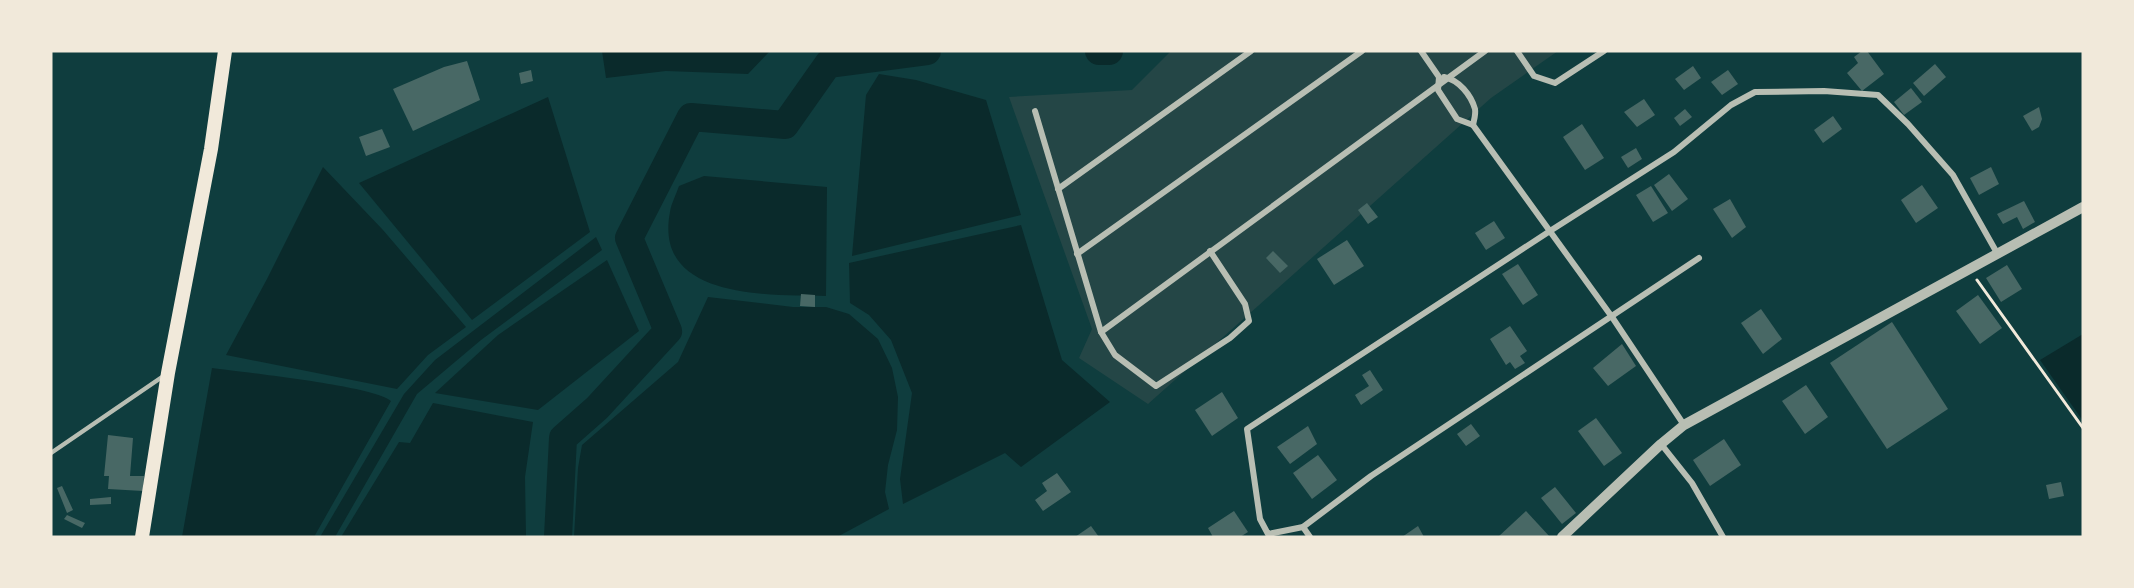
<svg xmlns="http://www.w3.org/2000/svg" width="2134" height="588" font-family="Ubuntu,sans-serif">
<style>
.green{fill:#244646}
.water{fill:#0a2a2b}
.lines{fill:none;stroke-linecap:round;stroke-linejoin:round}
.river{stroke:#0a2a2b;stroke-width:28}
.building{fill:#486865}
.path{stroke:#f1e9da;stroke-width:3}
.service{stroke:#b8beb3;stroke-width:4.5}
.minor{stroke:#b8beb3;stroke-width:6}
.tertiary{stroke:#b8beb3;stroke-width:10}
.primary{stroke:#f1e9da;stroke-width:14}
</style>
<rect width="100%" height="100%" fill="#0f3d3e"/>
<polygon class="green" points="1171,51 1558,51 1491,98 1148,404 1079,358 1092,329 1009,97 1132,90"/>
<g class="water">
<polygon points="602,51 770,51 748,74 666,71 606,78"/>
<polygon points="879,74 916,80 986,100 1021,215 852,256 866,95"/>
<polygon points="548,97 590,232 472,320 359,183"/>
<polygon points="323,167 383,230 466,327 428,355 397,389 226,355 267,279"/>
<path d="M704 176 827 187 826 296C770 295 653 300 670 212 671 204 676 195 679 186Z"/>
<polygon points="1021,225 1062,360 1110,402 1021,467 1005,453 903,504 900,479 912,393 891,340 869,315 850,303 849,263"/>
<polygon points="596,237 602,250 481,340 417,394 335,537 320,537 404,394 435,360"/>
<polygon points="607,260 639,331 538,410 435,393 498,335"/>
<polygon points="708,297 793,307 826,307 849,314 878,339 892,368 898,397 897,430 888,465 885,492 889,509 837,537 574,537 578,468 582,445 678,362"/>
<polygon points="2083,334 2083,421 2040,360"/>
<path d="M212 368C241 372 376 386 391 401L314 537H182Z"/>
<polygon points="433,403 533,422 525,477 526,537 341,537 399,442 410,443"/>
</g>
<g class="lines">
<g class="river">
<polyline points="1099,51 1109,51"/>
<polyline points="558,537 563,438 597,408 668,331 629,238 691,117 785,125 828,64 927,51"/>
</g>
</g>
<g class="building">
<polygon points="1862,51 1867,51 1884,74 1862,91 1847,73 1858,63 1854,57"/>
<polygon points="467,61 480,100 413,131 393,89 444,67"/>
<polygon points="1935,64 1946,77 1924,96 1913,83"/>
<polygon points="1693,66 1701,78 1684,90 1675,79"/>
<polygon points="531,70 533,81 521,84 519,73"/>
<polygon points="1728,70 1738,84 1722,95 1711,82"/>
<polygon points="1911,88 1922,102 1904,115 1894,102"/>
<polygon points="1644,99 1655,115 1637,127 1624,112"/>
<polygon points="2039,107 2042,119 2039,127 2032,131 2023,116"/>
<polygon points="1685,109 1692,117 1680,126 1674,118"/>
<polygon points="1833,116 1842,129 1823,143 1814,130"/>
<polygon points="1582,124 1604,158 1585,170 1563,137"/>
<polygon points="382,129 390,147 366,156 359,137"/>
<polygon points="1636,148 1642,159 1628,168 1621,157"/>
<polygon points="1991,167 1999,184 1979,195 1970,178"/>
<polygon points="1669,174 1688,199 1672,211 1654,185"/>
<polygon points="1922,185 1938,208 1916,223 1901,200"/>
<polygon points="1651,186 1668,213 1653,222 1636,195"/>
<polygon points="1730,199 1746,227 1732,238 1713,209"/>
<polygon points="2024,201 2035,222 2023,229 2017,217 2003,224 1997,214"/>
<polygon points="1367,203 1378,217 1368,224 1358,210"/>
<polygon points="1494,221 1505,238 1486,250 1475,233"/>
<polygon points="1347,240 1364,266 1334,285 1317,259"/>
<polygon points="1273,251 1288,266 1280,273 1266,258"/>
<polygon points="1518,264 1538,295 1523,305 1502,274"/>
<polygon points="2007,265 2022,289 2001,302 1986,278"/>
<polygon points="801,294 815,295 815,307 800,306"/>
<polygon points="1978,295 2002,328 1980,344 1956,311"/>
<polygon points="1761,309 1782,339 1763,354 1741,323"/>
<polygon points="1892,322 1948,409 1887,449 1830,363"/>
<polygon points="1510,326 1527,351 1520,356 1525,363 1515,369 1510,362 1506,365 1490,339"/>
<polygon points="1622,344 1636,366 1608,386 1593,368"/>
<polygon points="1370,370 1383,390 1361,405 1355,395 1369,386 1362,375"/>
<polygon points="1806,385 1828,417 1805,434 1782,401"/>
<polygon points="1222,392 1238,418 1212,436 1195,410"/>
<polygon points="1596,418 1622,453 1604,466 1578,431"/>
<polygon points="1471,424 1480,436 1466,446 1457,434"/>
<polygon points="1308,426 1317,444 1290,464 1277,447"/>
<polygon points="108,435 133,438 130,476 144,476 143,491 108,489 109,476 104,476"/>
<polygon points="1724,439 1741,465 1710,486 1693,460"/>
<polygon points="1318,455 1337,480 1312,499 1293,473"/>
<polygon points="1057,473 1071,492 1043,511 1035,500 1047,491 1042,483"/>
<polygon points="2061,482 2064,496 2049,499 2046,485"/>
<polygon points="62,486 73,510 67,513 57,488"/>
<polygon points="1555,487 1576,513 1562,524 1541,498"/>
<polygon points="111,497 111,504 90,505 90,499"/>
<polygon points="1234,511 1248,532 1240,537 1213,537 1208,528"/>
<polygon points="1526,511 1550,537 1498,537"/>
<polygon points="67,515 85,523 82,528 64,519"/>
<polygon points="1091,526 1099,537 1075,537"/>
<polygon points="1418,526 1424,537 1402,537"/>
</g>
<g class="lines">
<polyline class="path" points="1977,280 2083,428"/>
<polyline class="service" points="51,453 165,375"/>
<g class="minor">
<polyline points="1421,51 1439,77 1438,90 1457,119 1473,125 1612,317 1684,425"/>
<polyline points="1517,51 1534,76 1555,83 1604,51"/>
<path d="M1444 77C1459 80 1471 95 1475 109 1476 114 1474 120 1473 125"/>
<polyline points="1035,111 1101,332 1115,355 1156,386 1230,338 1249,321 1245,304 1210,251"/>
<polyline points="1058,189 1251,51"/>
<polyline points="1077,254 1362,51"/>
<polyline points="1699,258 1371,476 1303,527 1268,534 1260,519 1247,429 1550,231 1674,152 1731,105 1755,92 1824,91 1878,95 1908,124 1953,175 1997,253"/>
<polyline points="1101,332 1485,51"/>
<polyline points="1661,444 1692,483 1723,537"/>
<polyline points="1303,527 1310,537"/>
</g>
<polyline class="tertiary" points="1562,537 1661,444 1684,425 2083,207"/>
<polyline class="primary" points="142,537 168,373 211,149 225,51"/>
</g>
<rect width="2134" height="588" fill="none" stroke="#f1e9da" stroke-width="105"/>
</svg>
